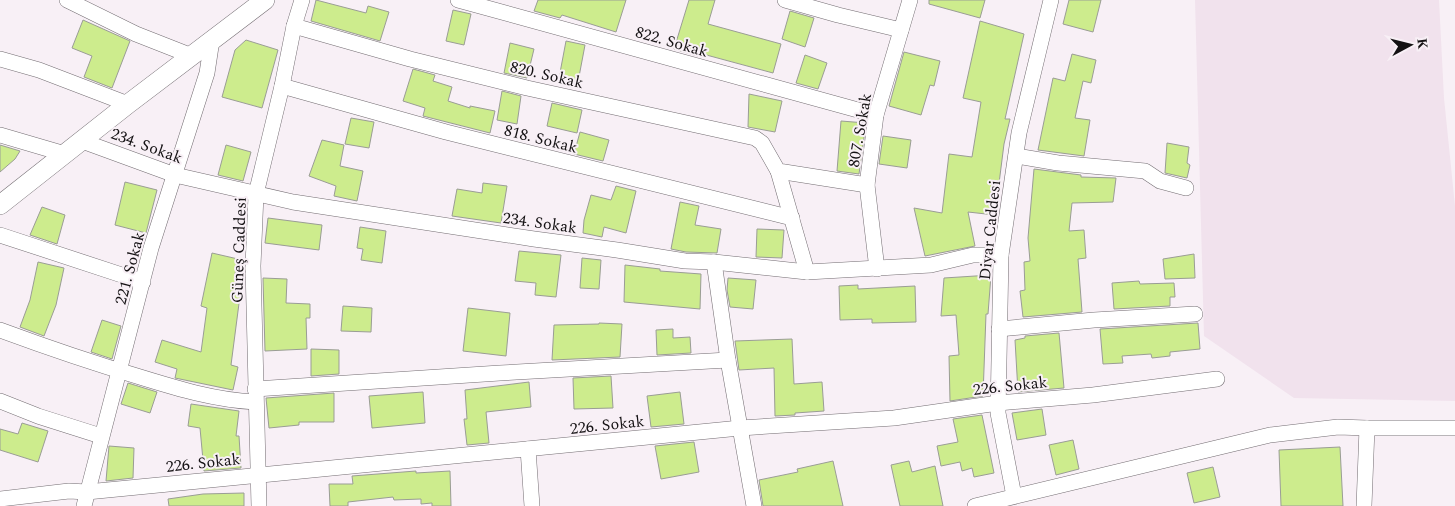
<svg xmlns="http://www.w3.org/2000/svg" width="1455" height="506" font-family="Spectral,serif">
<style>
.built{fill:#f1e2ed}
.building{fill:#cdec8d;stroke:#9a9d95}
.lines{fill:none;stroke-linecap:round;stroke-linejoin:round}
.minor-casing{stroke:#736d72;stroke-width:16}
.major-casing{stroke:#736d72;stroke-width:20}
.minor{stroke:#fff;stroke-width:15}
.major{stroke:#fff;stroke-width:19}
.labels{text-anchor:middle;stroke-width:4;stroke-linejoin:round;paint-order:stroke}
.street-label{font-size:16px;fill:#141113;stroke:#f8f0f6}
</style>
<rect width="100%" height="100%" fill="#f8f0f6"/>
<polygon class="built" points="1195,0 1439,0 1444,98 1455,206 1455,401 1294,398 1204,336"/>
<g class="building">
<polygon points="316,0 366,13 368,6 389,12 380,41 311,21"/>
<polygon points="538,0 626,0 616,32 562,15 560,18 534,11"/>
<polygon points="689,0 715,0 708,24 781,44 773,73 699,53 698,56 674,49"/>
<polygon points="929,0 985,0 980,18 929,4"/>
<polygon points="1069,0 1101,0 1093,32 1063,24"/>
<polygon points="453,10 471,14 464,45 446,41"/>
<polygon points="790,11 814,18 805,47 782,39"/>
<polygon points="83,20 130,41 112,88 84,77 92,56 72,48"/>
<polygon points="980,21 1024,34 1005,119 1010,119 1004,144 995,215 968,212 975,246 925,256 914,208 942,213 949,154 972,157 981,102 963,98"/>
<polygon points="246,40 278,50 262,108 222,97 235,50"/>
<polygon points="566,41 585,45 578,82 559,78"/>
<polygon points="510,43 534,49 527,78 504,73"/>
<polygon points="904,52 940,61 934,86 930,85 921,115 889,106"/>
<polygon points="1072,54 1096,60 1091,83 1083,81 1075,118 1090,120 1084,156 1038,150 1053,78 1065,81"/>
<polygon points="805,55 827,63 818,89 796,83"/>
<polygon points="413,69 435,75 433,81 452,87 448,101 470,108 470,106 495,111 490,133 423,116 425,108 403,101"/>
<polygon points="502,91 521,96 517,124 497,120"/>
<polygon points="749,94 782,101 775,132 748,127"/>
<polygon points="552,103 582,110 577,133 547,126"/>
<polygon points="351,118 374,122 369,148 345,144"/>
<polygon points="841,121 866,123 859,174 837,171"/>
<polygon points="580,132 609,140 603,161 574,154"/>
<polygon points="883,136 911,140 907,168 879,164"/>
<polygon points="322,140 344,145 340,166 363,171 357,201 334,196 336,186 309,176"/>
<polygon points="1167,143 1189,147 1187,163 1190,165 1187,178 1165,173"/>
<polygon points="0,145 20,151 15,159 0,172"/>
<polygon points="226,145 251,152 243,181 218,175"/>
<polygon points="1034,169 1081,175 1081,177 1116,178 1113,202 1072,203 1069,231 1084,230 1086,258 1078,259 1082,312 1023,317 1020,291 1025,290 1024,262 1030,261 1028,238"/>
<polygon points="125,182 157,190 146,233 115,225"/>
<polygon points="483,183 507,186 501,223 452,216 457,189 482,193"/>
<polygon points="616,186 636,191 626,233 604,227 602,237 583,233 584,220 591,195 611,200"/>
<polygon points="680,202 699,206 695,225 721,229 717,253 686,252 671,249"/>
<polygon points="42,207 65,215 57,244 30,235"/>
<polygon points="268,218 322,225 319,250 265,243"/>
<polygon points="360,227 386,231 382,263 361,260 363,249 357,248"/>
<polygon points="757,229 784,230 782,258 756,257"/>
<polygon points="519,251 561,255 556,297 535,295 536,283 515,281"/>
<polygon points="212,253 238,259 235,274 239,276 236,287 241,288 231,365 238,367 233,390 175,378 177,369 155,362 162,340 201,352 207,308 201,306"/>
<polygon points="1194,254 1195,278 1165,279 1163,259"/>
<polygon points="582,258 601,260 599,289 580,288"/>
<polygon points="38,262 64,268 56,305 44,336 20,327 30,300"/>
<polygon points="625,265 660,269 660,271 701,274 700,309 624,302"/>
<polygon points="991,275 988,314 986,314 983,396 950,401 949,356 959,355 956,315 941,316 944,278"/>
<polygon points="263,278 287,279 286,303 310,304 310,318 306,318 307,349 265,351"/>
<polygon points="728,278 756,280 753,309 730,307 727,290"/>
<polygon points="1139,281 1140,284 1174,283 1175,297 1170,297 1170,306 1114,309 1112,283"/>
<polygon points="858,285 858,289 915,286 916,322 872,323 872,319 840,320 839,286"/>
<polygon points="343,306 372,308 371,332 341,331"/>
<polygon points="468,308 510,313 506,356 463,351"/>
<polygon points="102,320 121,326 112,359 91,352"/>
<polygon points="599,323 622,324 620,357 552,360 554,325 599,324"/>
<polygon points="1198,323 1200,349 1170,352 1170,356 1152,358 1151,354 1122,356 1123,363 1103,364 1100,329"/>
<polygon points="673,329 673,338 690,337 691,353 657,355 656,330"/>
<polygon points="1059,333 1064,388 1018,392 1015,340 1025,338 1025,336"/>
<polygon points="792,339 794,384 822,382 824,411 795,413 795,415 775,416 774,368 739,370 735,341"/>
<polygon points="311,349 339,350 339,374 311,376"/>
<polygon points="611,376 613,408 574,409 573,378"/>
<polygon points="529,382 531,407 486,412 489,443 467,445 464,419 467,419 465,390"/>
<polygon points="128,383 157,392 150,413 121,404"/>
<polygon points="423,392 425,423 372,428 369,396"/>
<polygon points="680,392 684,424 651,427 647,396"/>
<polygon points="334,393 334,422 299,422 299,425 269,428 266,398"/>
<polygon points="191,404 239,411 236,436 239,436 241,468 204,471 200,428 188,426"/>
<polygon points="1042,409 1046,435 1017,440 1012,413"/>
<polygon points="982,415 994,473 974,477 972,468 962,471 960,462 941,466 937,446 958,442 953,419"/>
<polygon points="22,423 48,431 38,462 0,450 0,429 18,434"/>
<polygon points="1073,440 1079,469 1056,475 1049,445"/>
<polygon points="694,442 699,472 661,479 655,446"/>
<polygon points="109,446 134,448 133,478 106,481"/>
<polygon points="1340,447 1343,506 1281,506 1279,450"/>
<polygon points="833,461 843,506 763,506 759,480 798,472 797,469"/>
<polygon points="909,461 912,472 935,466 943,506 900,506 891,465"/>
<polygon points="1213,467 1220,497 1194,503 1187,473"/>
<polygon points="416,471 416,473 450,471 451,506 432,506 432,503 421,504 421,499 394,500 393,497 348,502 348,506 330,506 329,484 353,484 352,476"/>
<polygon points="244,493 244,506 169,506 168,499 203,494"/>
</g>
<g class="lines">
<g class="minor-casing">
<g id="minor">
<polyline points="67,0 136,34 192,56"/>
<polyline points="458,0 876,115"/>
<polyline points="785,0 838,15 901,30"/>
<polyline points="294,26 410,59 527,88 755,138 762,143 778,171 867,185"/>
<polyline points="0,59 39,70 128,104"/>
<polyline points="282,86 446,132 792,218"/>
<polyline points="0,135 65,154"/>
<polyline points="82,141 175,175 293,202 534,239 617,250 685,261 714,262 807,272 931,265 973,255 1001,255"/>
<polyline points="1016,156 1058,163 1145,171 1160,181 1186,188"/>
<polyline points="778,171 807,272"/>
<polyline points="0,235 143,282"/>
<polyline points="714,262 728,360 754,506"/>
<polyline points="877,269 867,185 876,115 910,0"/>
<polyline points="999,329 1094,320 1195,314"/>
<path d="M0 330C46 347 93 363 140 377 179 389 215 400 255 402"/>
<polyline points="255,389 500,373 728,360"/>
<polyline points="0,401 38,416 101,436"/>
<polyline points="528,449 532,506"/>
<polyline points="1014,496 998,413 1001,255 1019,133 1051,0"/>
<polyline points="0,499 69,491 87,492 740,428 894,418 998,403 1093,395 1217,379"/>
<polyline points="84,506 151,248 207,73 212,40"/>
<polyline points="259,506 253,266 256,194 282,86 294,26 302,0"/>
<polyline points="975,506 1270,435 1338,427 1367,428"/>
<polyline points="1364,506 1367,428 1455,428"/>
</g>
</g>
<g class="major-casing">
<polyline id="major" points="0,205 128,104 265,0"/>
</g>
<use href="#minor" class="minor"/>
<use href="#major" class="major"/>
</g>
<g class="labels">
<g class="street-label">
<text transform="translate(672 41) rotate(16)" y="6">822. Sokak</text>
<text transform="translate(547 74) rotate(13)" y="6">820. Sokak</text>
<text transform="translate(859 130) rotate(-80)" y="6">807. Sokak</text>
<text transform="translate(541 138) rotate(14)" y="6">818. Sokak</text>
<text transform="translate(147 145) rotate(20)" y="6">234. Sokak</text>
<text transform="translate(540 222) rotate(8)" y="6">234. Sokak</text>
<text transform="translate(989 230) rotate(-84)" y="6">Diyar Caddesi</text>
<text transform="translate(238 250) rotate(-88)" y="6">Güneş Caddesi</text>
<text transform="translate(129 268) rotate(-75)" y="6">221. Sokak</text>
<text transform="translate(1010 385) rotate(-6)" y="6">226. Sokak</text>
<text transform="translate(607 424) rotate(-6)" y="6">226. Sokak</text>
<text transform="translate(203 462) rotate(-6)" y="6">226. Sokak</text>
</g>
</g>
<g transform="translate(1410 45) rotate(83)" stroke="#f8f0f6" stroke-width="4" paint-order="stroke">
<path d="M0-4L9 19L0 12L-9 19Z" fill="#141113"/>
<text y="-8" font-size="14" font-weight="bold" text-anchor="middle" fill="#141113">K</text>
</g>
</svg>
